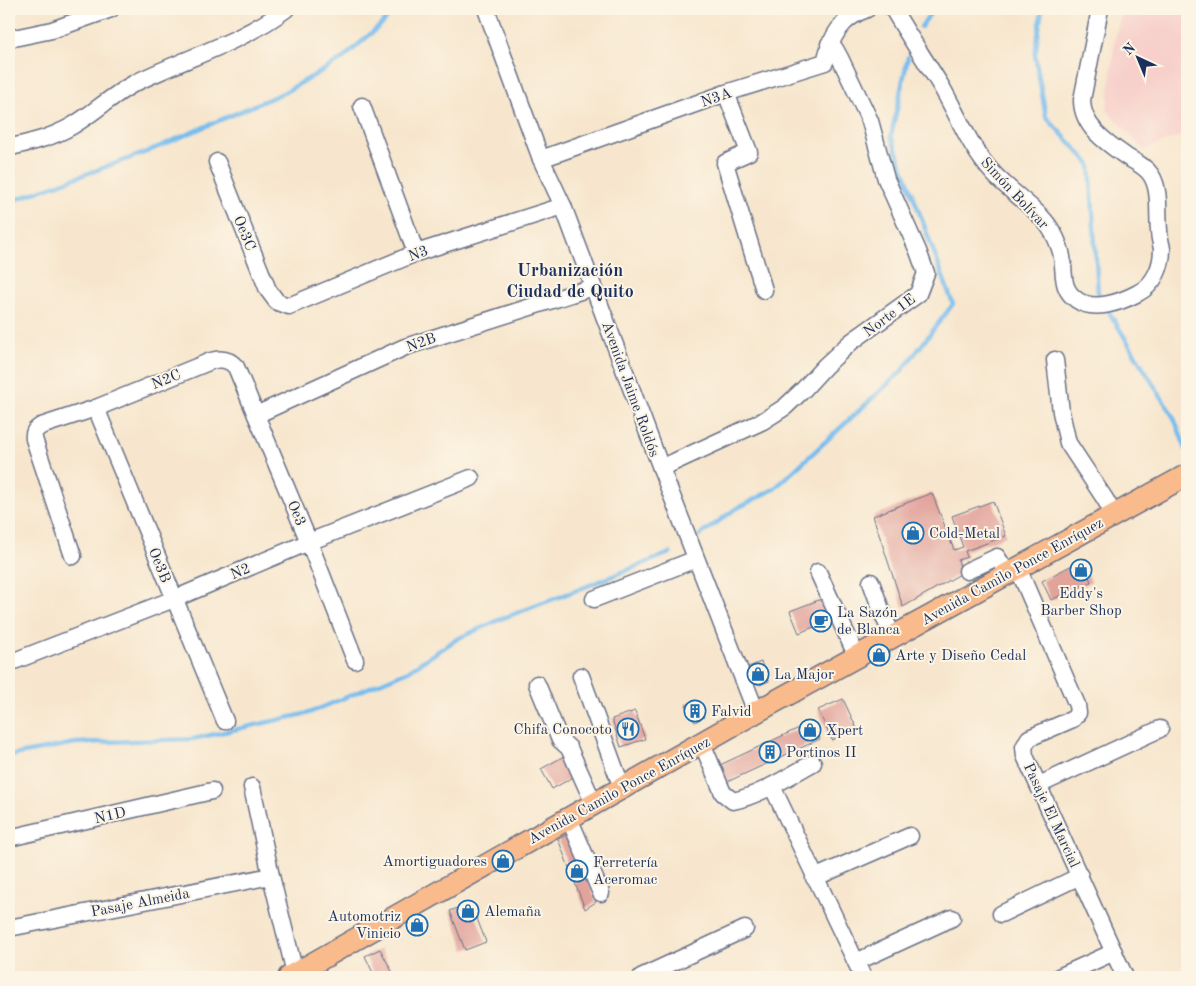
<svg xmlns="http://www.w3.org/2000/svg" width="1196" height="986" font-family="'Old Standard TT',serif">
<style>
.built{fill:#f7d0cb}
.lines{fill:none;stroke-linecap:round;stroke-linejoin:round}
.stream{stroke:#78bdee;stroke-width:4.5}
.building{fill:#e2a39b}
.minor-casing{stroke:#686f85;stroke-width:19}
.major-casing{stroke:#686f85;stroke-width:24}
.minor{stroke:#fff;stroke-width:16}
.major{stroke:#fabb8c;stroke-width:21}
.labels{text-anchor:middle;stroke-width:4;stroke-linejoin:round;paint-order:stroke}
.street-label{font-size:15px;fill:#1b2f5e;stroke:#fcf5e5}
.poi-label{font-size:15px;fill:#1b2f5e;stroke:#fcf5e5;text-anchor:start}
.quarter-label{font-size:18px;font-weight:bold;fill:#1b2f5e;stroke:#fcf5e5}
</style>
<rect width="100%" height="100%" fill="#fcf5e5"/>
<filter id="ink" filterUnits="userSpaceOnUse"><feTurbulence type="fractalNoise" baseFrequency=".02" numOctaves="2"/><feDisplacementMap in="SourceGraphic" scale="10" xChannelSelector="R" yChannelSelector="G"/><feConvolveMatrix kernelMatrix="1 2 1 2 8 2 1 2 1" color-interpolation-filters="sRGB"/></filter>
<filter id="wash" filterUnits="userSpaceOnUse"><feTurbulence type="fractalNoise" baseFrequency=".0096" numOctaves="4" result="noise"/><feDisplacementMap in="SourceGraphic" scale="20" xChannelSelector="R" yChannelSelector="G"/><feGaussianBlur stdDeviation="1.12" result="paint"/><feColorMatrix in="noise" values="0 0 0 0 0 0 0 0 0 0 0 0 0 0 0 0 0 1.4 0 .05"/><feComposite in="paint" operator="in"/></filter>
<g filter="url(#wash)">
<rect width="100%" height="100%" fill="#f7e6cd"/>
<polygon class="built" points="1123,9 1187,9 1187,133 1144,150 1107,110 1115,37"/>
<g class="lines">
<g class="stream">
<polyline points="1042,9 1035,55 1046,117 1090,164 1098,293 1102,301"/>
<polyline points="921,27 933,9"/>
<polyline points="9,202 144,153 285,92 341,60 384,22 393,9"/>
<polyline points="1106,307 1174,418 1187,452"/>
<polyline points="700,535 734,510 774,489 901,372 953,304 891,136 908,57"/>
<polyline points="9,756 75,743 193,739 309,713 408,671 457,639 501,619 580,589 670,553"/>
</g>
</g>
<g id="blocks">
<g class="building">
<polygon points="932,493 954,550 963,547 952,516 993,501 1006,536 965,551 967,557 958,560 962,573 903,607 873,516"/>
<polygon points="1082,560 1091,582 1051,600 1042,581"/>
<polygon points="824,598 833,619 799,633 790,611"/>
<polygon points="761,662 769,681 760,685 754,681 748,667"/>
<polygon points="843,699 857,729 832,740 818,710"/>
<polygon points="696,700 704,717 695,722 686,705"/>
<polygon points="635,711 645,739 621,747 612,719"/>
<polygon points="812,722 820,739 727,782 720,765"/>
<polygon points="568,754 579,774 552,789 541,769"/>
<polygon points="571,833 596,902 585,909 558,839"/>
<polygon points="471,903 486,942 465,950 450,911"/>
<polygon points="380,949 395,977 375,977 365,956"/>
</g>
</g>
</g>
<g filter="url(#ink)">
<use href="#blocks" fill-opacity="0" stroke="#686f85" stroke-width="1"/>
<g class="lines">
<g class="minor-casing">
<g id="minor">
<polyline points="486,9 541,159 563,206 661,468 756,712"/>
<path d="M893 9C908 35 925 60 941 86 958 115 970 148 993 173 1009 191 1039 210 1050 228 1055 235 1059 245 1061 252 1066 271 1059 288 1077 300 1094 312 1121 302 1138 293 1154 285 1162 267 1162 249 1161 243 1159 237 1159 230 1157 213 1161 190 1151 175 1145 166 1135 162 1127 157 1107 143 1082 127 1082 100L1100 9"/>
<polyline points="9,39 52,30 111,9"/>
<polyline points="726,93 749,152 725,163 764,290"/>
<polyline points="362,106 416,253"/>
<path d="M11 147C33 142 53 137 72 126 94 113 112 95 135 83 185 58 241 43 286 9"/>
<path d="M541 159 726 93 825 62C831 37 841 18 867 9"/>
<polyline points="217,162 268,290 277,302 289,306 416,253 563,206"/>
<polyline points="1055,360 1061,412 1068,443 1105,499 1114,515"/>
<polyline points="96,408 225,721"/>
<polyline points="256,415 405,347 593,287"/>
<polyline points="661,468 763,421 785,407 803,390 825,366 851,342 918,294 926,273 918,251 886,179 870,121 840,58 835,49 829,44"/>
<path d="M73 556 34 439C33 432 35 430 41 426L96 408 211 361C221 358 229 359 236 367L309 542 355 660"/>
<polyline points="1018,568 1077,705 1078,713 1073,719 1029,738 1024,747 1025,756 1125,977"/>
<polyline points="967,571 997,557 1008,574"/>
<polyline points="818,572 857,657"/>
<polyline points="871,582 883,615 893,637"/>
<polyline points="594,599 696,559"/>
<polyline points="9,663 174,599 309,542 471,478"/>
<polyline points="581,676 622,788"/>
<polyline points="537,684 560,740 569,748 594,804"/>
<path d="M702 743 723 793 733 801C761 795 787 777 813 763"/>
<polyline points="1039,785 1160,729"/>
<polyline points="772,786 863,977"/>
<polyline points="252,787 271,876 295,973"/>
<polyline points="569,818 601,893"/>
<polyline points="9,838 212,791"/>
<polyline points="814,878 910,836"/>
<polyline points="1001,914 1080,876"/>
<polyline points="9,928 271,876"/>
<polyline points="856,962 952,918"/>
<polyline points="641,977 745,929"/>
<polyline points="1059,977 1114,952"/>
</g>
</g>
<g class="major-casing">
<polyline id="major" points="289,977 756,712 1187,475"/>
</g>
<use href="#minor" class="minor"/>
<use href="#major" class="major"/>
</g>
</g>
<defs>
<g id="shop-ring" transform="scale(1.125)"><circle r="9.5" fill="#fcf5e5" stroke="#1f6fb2" stroke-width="1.5"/><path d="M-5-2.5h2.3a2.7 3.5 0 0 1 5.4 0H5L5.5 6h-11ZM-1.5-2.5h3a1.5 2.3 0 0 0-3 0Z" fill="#1f6fb2"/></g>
<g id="cafe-ring" transform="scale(1.125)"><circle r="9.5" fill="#fcf5e5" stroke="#1f6fb2" stroke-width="1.5"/><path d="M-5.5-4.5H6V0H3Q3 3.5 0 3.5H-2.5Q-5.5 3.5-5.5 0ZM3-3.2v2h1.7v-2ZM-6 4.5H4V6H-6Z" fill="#1f6fb2"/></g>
<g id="building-ring" transform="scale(1.125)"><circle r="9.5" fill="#fcf5e5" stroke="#1f6fb2" stroke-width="1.5"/><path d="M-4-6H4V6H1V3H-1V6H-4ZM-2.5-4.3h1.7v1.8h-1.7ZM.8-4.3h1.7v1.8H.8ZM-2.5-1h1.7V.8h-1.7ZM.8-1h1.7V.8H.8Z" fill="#1f6fb2"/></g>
<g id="restaurant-ring" transform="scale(1.125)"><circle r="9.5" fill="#fcf5e5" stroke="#1f6fb2" stroke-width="1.5"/><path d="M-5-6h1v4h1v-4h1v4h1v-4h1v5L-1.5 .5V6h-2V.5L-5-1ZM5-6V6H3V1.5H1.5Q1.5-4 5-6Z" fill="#1f6fb2"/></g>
</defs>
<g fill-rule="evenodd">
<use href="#shop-ring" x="913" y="533"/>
<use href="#shop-ring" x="1081" y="570"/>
<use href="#cafe-ring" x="821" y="621"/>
<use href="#shop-ring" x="879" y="655"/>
<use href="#shop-ring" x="758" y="674"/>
<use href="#building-ring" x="695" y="711"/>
<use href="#restaurant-ring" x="628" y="729"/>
<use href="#shop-ring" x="810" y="730"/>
<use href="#building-ring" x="770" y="752"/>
<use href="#shop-ring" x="503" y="861"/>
<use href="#shop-ring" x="577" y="871"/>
<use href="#shop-ring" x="468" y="911"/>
<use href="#shop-ring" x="417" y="925"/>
</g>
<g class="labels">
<g class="street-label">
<text transform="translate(716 97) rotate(-19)" y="5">N3A</text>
<text transform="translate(1015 193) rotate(47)" y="5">Simón Bolívar</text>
<text transform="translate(245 233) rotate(68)" y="5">Oe3C</text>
<text transform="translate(418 253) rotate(-20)" y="5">N3</text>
<text transform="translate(889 315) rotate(-37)" y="5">Norte 1E</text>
<text transform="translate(421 342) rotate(-20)" y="5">N2B</text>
<text transform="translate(166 379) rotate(-22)" y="5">N2C</text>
<text transform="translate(631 389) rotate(70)" y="5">Avenida Jaime Roldós</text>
<text transform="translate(297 513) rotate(67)" y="5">Oe3</text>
<text transform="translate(160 565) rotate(68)" y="5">Oe3B</text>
<text transform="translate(240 571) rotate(-23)" y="5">N2</text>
<text transform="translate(1012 571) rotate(-29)" y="5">Avenida Camilo Ponce Enríquez</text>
<text transform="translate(619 790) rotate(-29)" y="5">Avenida Camilo Ponce Enríquez</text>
<text transform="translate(110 815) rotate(-13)" y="5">N1D</text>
<text transform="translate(1052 815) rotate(65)" y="5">Pasaje El Marcial</text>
<text transform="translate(140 902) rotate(-11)" y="5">Pasaje Almeida</text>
</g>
<g class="poi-label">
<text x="929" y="538">Cold-Metal</text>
<text x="1081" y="598" text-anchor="middle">Eddy's<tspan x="1081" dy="17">Barber Shop</tspan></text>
<text x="837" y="617">La Sazón<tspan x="837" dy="17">de Blanca</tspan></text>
<text x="895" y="660">Arte y Diseño Cedal</text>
<text x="774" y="679">La Major</text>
<text x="711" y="716">Falvid</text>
<text x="612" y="734" text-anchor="end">Chifa Conocoto</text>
<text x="826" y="735">Xpert</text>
<text x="786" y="757">Portinos II</text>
<text x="487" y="866" text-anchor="end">Amortiguadores</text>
<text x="593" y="867">Ferretería<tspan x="593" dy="17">Aceromac</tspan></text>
<text x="484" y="916">Alemaña</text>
<text x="401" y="921" text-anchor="end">Automotriz<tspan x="401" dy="17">Vinicio</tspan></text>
</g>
<g class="quarter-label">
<text x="570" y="276">Urbanización<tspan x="570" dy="21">Ciudad de Quito</tspan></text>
</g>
</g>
<rect width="1196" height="986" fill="none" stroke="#fcf5e5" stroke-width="30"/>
<g transform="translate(1138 58) rotate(316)" stroke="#fcf5e5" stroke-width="4" paint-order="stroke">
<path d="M0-4L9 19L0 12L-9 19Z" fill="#1b2f5e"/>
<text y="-8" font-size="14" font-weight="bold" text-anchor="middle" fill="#1b2f5e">N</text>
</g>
</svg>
